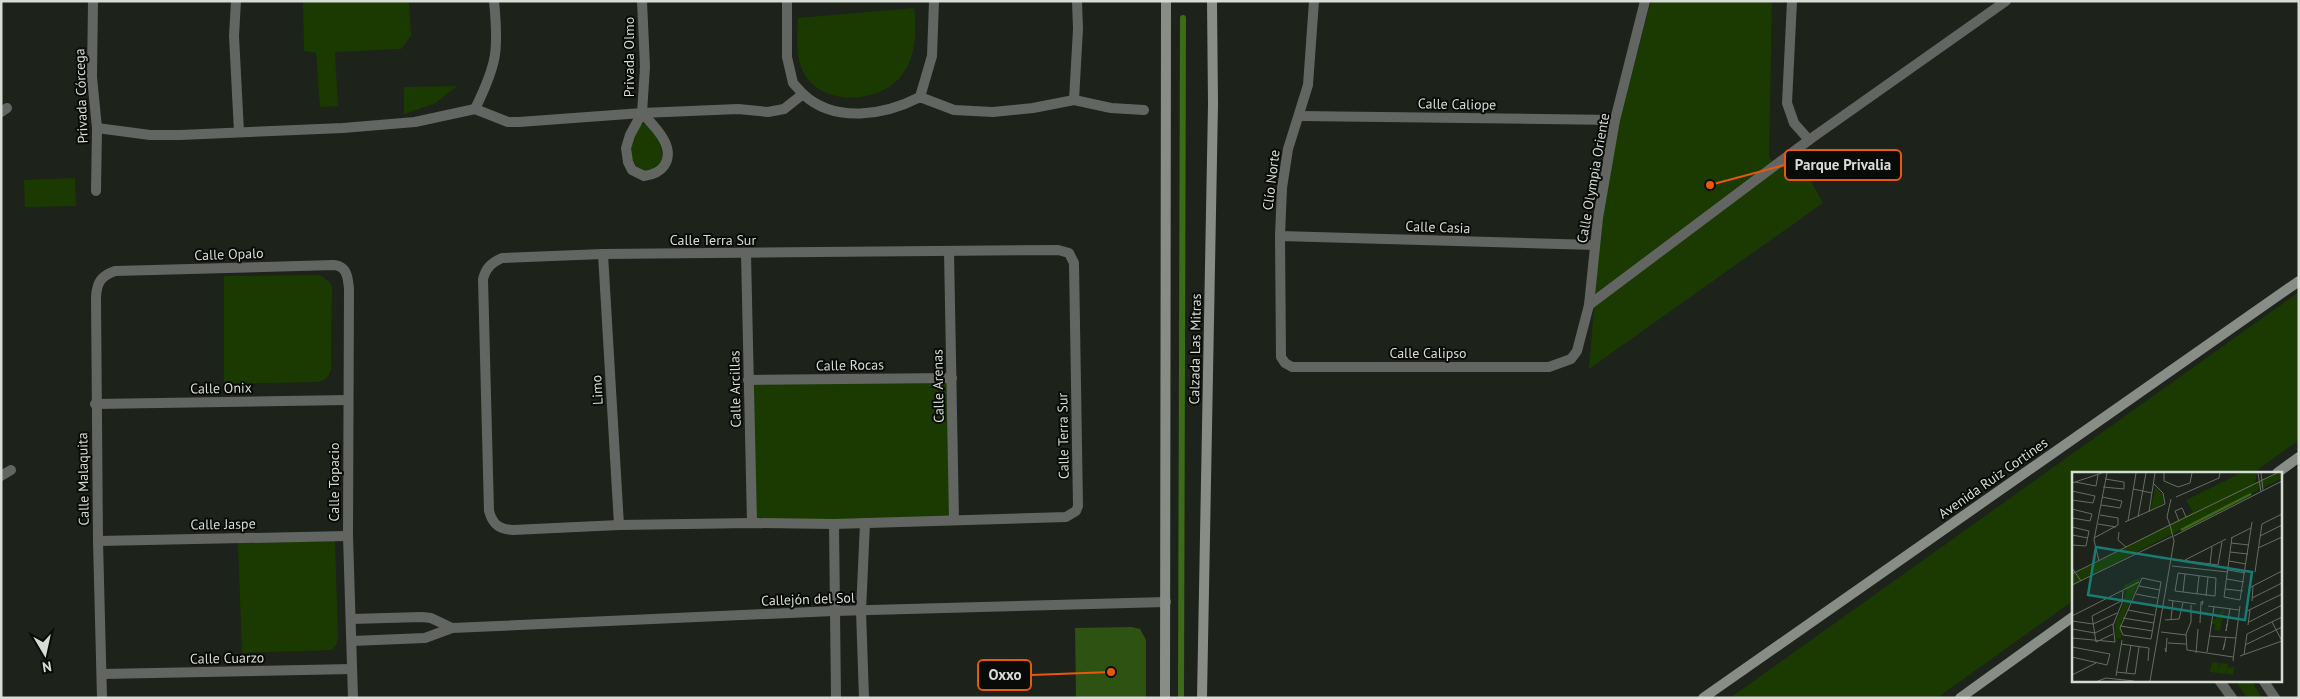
<svg xmlns="http://www.w3.org/2000/svg" width="2300" height="699" font-family="'PT Sans',sans-serif">
<style>
.green{fill:#1b3a02}
.lines{fill:none;stroke-linecap:round;stroke-linejoin:round}
.stream{stroke:#3c6c17;stroke-width:6}
.building{fill:#2d5212}
.street{stroke:#636562;stroke-width:10}
.secondary{stroke:#898d87;stroke-width:10}
.labels{text-anchor:middle;stroke-width:4;stroke-linejoin:round;paint-order:stroke}
.street-label{font-size:14px;fill:#d8dcd7;stroke:#090b08}
.inset-river{fill:none;stroke:#3c6c17;stroke-width:2.5}
.inset-road{fill:none;stroke:#686c66;stroke-width:1}
.view{fill:#197b73;fill-opacity:0.15;stroke:#197b73;stroke-width:2.5}
.inset-edge{fill:none;stroke:#d8dcd7;stroke-width:2.5}
.leader{fill:none;stroke:#e8590c;stroke-width:2}
.callout-dot{fill:#e8590c;stroke:#090b08;stroke-width:2}
.callout{fill:#090b08;stroke:#e8590c;stroke-width:2}
.callout-label{font-size:15px;text-anchor:middle;font-weight:bold;fill:#d8dcd7}
</style>
<rect width="100%" height="100%" fill="#1d221b"/>
<g class="green">
<polygon points="303,1 409,1 411,36 401,49 335,52 338,106 320,107 316,53 304,51"/>
<polygon points="1651,1 1772,1 1769,157 1777,167 1796,154 1823,203 1589,369 1601,225 1614,141"/>
<path d="M914 8C917 30 916 57 902 75 881 103 824 107 805 75 795 59 797 36 798 18Z"/>
<polygon points="457,86 436,103 404,114 404,87"/>
<path d="M646 123C660 134 662 148 663 165L646 173C625 160 631 148 637 127Z"/>
<polygon points="75,178 76,206 25,207 24,180"/>
<path d="M320 275 330 282 332 288 331 369C329 377 325 381 316 382L224 384V276Z"/>
<polygon points="2299,292 2299,440 2253,473 2074,473 2074,600 1937,698 1730,698"/>
<polygon points="952,378 954,520 752,523 748,380"/>
<polygon points="335,541 338,637 336,645 332,650 242,653 238,543"/>
<polygon points="2235,680 2251,680 2262,698 2247,698"/>
</g>
<g class="lines">
<polyline class="stream" points="1181,698 1183,18"/>
</g>
<polygon class="building" points="1132,627 1140,629 1146,640 1146,698 1076,698 1075,628"/>
<g class="lines">
<g class="street">
<polyline points="93,1 92,77 97,128 96,191"/>
<polyline points="236,1 234,36 239,132"/>
<polyline points="787,1 787,57 793,83 803,94"/>
<polyline points="1314,1 1308,85 1288,149 1282,188 1280,236 1281,357 1285,363 1292,367 1549,367 1571,359 1577,351 1589,305 1598,218 1615,120 1645,1"/>
<polyline points="1792,1 1787,103 1794,123 1809,140"/>
<polyline points="920,97 932,56 934,1"/>
<polyline points="1074,100 1078,29 1077,1"/>
<path d="M475 109C497 64 499 51 494 1"/>
<polyline points="1,112 7,108"/>
<path d="M642 113C654 126 677 147 664 166 659 173 652 175 644 176L632 170 628 162 626 148 630 135 642 113 645 67 642 1"/>
<polyline points="1299,116 1615,120"/>
<path d="M97 128 150 135H180L343 128 415 122 475 109 508 122H519L642 113 738 109 768 112 784 109 803 94C835 124 885 115 920 97L954 110 993 112 1033 108 1074 100 1111 108 1144 110"/>
<polyline points="1280,236 1595,245"/>
<path d="M1058 250 1069 253 1074 263 1078 506 1076 511 1066 517 834 524 752 523 619 525 513 530C499 529 493 525 489 511L483 279C486 268 491 263 502 258L603 254Z"/>
<polyline points="949,251 954,520"/>
<polyline points="603,254 619,525"/>
<polyline points="746,254 752,523"/>
<polyline points="1589,305 1809,140 2006,1"/>
<polyline points="748,380 952,378"/>
<polyline points="95,404 347,400"/>
<polyline points="1,476 11,470"/>
<polyline points="834,524 836,698"/>
<polyline points="98,541 348,536"/>
<polyline points="351,619 422,617 431,618 452,628"/>
<polyline points="352,641 425,638 452,628 834,611 1166,602"/>
<polyline points="102,674 352,669"/>
<polyline points="2219,680 2232,698"/>
<polyline points="2263,680 2275,698"/>
<path d="M102 698 98 541 96 297C97 282 101 276 115 271L334 265C347 266 348 278 349 289L348 536 353 698"/>
<polyline points="864,698 861,611 865,523"/>
</g>
<g class="secondary">
<polyline points="2277,473 2299,457"/>
<polyline points="1165,698 1166,1"/>
<polyline points="1202,698 1213,104 1212,1"/>
<polyline points="1703,698 2299,281"/>
<polyline points="1960,698 2074,616"/>
</g>
</g>
<g class="labels">
<g class="street-label">
<text transform="translate(629 57) rotate(-90)" y="5">Privada Olmo</text>
<text transform="translate(81 96) rotate(-92)" y="5">Privada Córcega</text>
<text transform="translate(1457 104) rotate(1)" y="5">Calle Caliope</text>
<text transform="translate(1593 178) rotate(-80)" y="5">Calle Olympia Oriente</text>
<text transform="translate(1271 180) rotate(-83)" y="5">Clío Norte</text>
<text transform="translate(1438 227) rotate(2)" y="5">Calle Casia</text>
<text x="713" y="245">Calle Terra Sur</text>
<text transform="translate(229 254) rotate(-2)" y="5">Calle Opalo</text>
<text transform="translate(1195 349) rotate(-89)" y="5">Calzada Las Mitras</text>
<text x="1428" y="358">Calle Calipso</text>
<text transform="translate(850 365) rotate(-1)" y="5">Calle Rocas</text>
<text transform="translate(938 386) rotate(-91)" y="5">Calle Arenas</text>
<text transform="translate(221 388) rotate(-1)" y="5">Calle Onix</text>
<text transform="translate(735 389) rotate(-91)" y="5">Calle Arcillas</text>
<text transform="translate(597 390) rotate(-93)" y="5">Limo</text>
<text transform="translate(1063 436) rotate(-91)" y="5">Calle Terra Sur</text>
<text transform="translate(1993 478) rotate(-35)" y="5">Avenida Ruiz Cortines</text>
<text transform="translate(83 479) rotate(-91)" y="5">Calle Malaquita</text>
<text transform="translate(334 482) rotate(-90)" y="5">Calle Topacio</text>
<text transform="translate(223 524) rotate(-1)" y="5">Calle Jaspe</text>
<text transform="translate(808 599) rotate(-2)" y="5">Callejón del Sol</text>
<text transform="translate(227 658) rotate(-1)" y="5">Calle Cuarzo</text>
</g>
</g>
<g transform="translate(2072 472)">
<rect width="210" height="210" fill="#1d221b"/>
<path d="M169 1H185L183 11 204 1H210V6L0 113V103L121 40 114 28ZM83 15 90 22 92 31 79 38ZM69 105 49 150V167L45 166 44 174 43 151 51 133 54 118 51 114ZM152 137 148 159 142 158 143 152H138ZM140 190 147 191 146 198 148 191 156 192 155 196 162 195 161 203 155 202V197L154 202 138 200Z" fill="#1b3a02"/>
<path class="inset-river" d="M109 58 179 22"/>
<path class="inset-road" d="M92 1V9L106 15 118 11 120 1M186 1 189 20M189 1 191 18M3 10 24 14 26 3M0 11 30 1M31 15 52 17V10L33 7M61 17 80 21M0 19 23 24 21 31 0 28M104 25 147 6 148 1M29 33 48 36 50 29 30 25M0 37 20 42 18 49 0 46M77 40 83 1M66 45 74 1M56 49 64 1M107 49 103 39 110 36 114 45M53 50 93 32 91 21 81 11M26 52 44 55M0 55 17 59 14 74 0 73M47 60 46 68 54 75M0 63 16 66M102 64 210 9M188 64 210 53M160 65 152 125 168 128 180 50M22 66 46 53V46L28 43M159 66 179 56M159 71 177 73M186 76 210 65M158 80 176 82M108 88 146 93 150 70M113 88 154 67M27 89 22 68 35 1M157 89 174 92M138 92 140 75M100 94 156 100M0 96 9 109M156 98 173 101M183 100 190 52 210 42M106 101 144 106 143 124 103 119ZM0 102 98 53 95 45 99 27M70 106 89 110 79 167 51 163 48 156ZM155 107 172 110M0 113 101 64M67 114 88 118M177 116 210 99M153 117 171 119M111 120 113 102M64 122 85 126M125 122 127 104M134 124 136 105M180 126 210 111M96 128 124 132M180 129 181 114M61 130 93 136M119 133V150L114 162 115 178 161 185M136 134 167 138M56 138 82 143M173 140 210 122M0 144 67 110M20 144 24 170 41 162M20 144 51 128M51 146 82 151M99 147 101 129M93 148 107 147 111 131M0 149 21 152 45 141M177 150 210 133M200 150 210 169M128 151 129 130 131 129 130 133M155 152 154 159 158 136M176 153 178 138M48 154 81 159M0 157 23 161 41 152M89 160 114 163M137 164 164 166M0 166 43 170 41 153 50 131 51 119M96 171 114 172M49 172 77 176 76 189M153 172 151 178 154 165M173 173 210 155M0 175 38 182 35 193 0 185M93 176 94 180 95 166M135 180 142 135M124 181 126 157M172 183 175 162 210 145M168 184 210 169M161 189 168 134M44 200 63 202 67 175M54 201 59 173M0 203 24 191M44 204 50 168M26 209 34 206 62 209M78 209 102 69 98 53 205 1"/>
<path class="view" d="M24 75 180 100 173 148 16 123Z"/>
<rect width="210" height="210" class="inset-edge"/>
</g>
<path class="leader" d="M1710 185L1785 165M1111 672L1031 675"/>
<g class="callout-dot">
<circle cx="1710" cy="185" r="5"/>
<circle cx="1111" cy="672" r="5"/>
</g>
<g class="callout">
<rect x="1785" y="150" width="116" height="30" rx="5"/>
<rect x="978" y="660" width="53" height="30" rx="5"/>
</g>
<g class="callout-label">
<text x="1843" y="170">Parque Privalia</text>
<text x="1005" y="680">Oxxo</text>
</g>
<rect width="2300" height="699" fill="none" stroke="#d8dcd7" stroke-width="5"/>
<g transform="translate(45 654) rotate(171)" stroke="#090b08" stroke-width="4" paint-order="stroke">
<path d="M0-4L9 19L0 12L-9 19Z" fill="#d8dcd7"/>
<text y="-8" font-size="14" font-weight="bold" text-anchor="middle" fill="#d8dcd7">N</text>
</g>
</svg>
